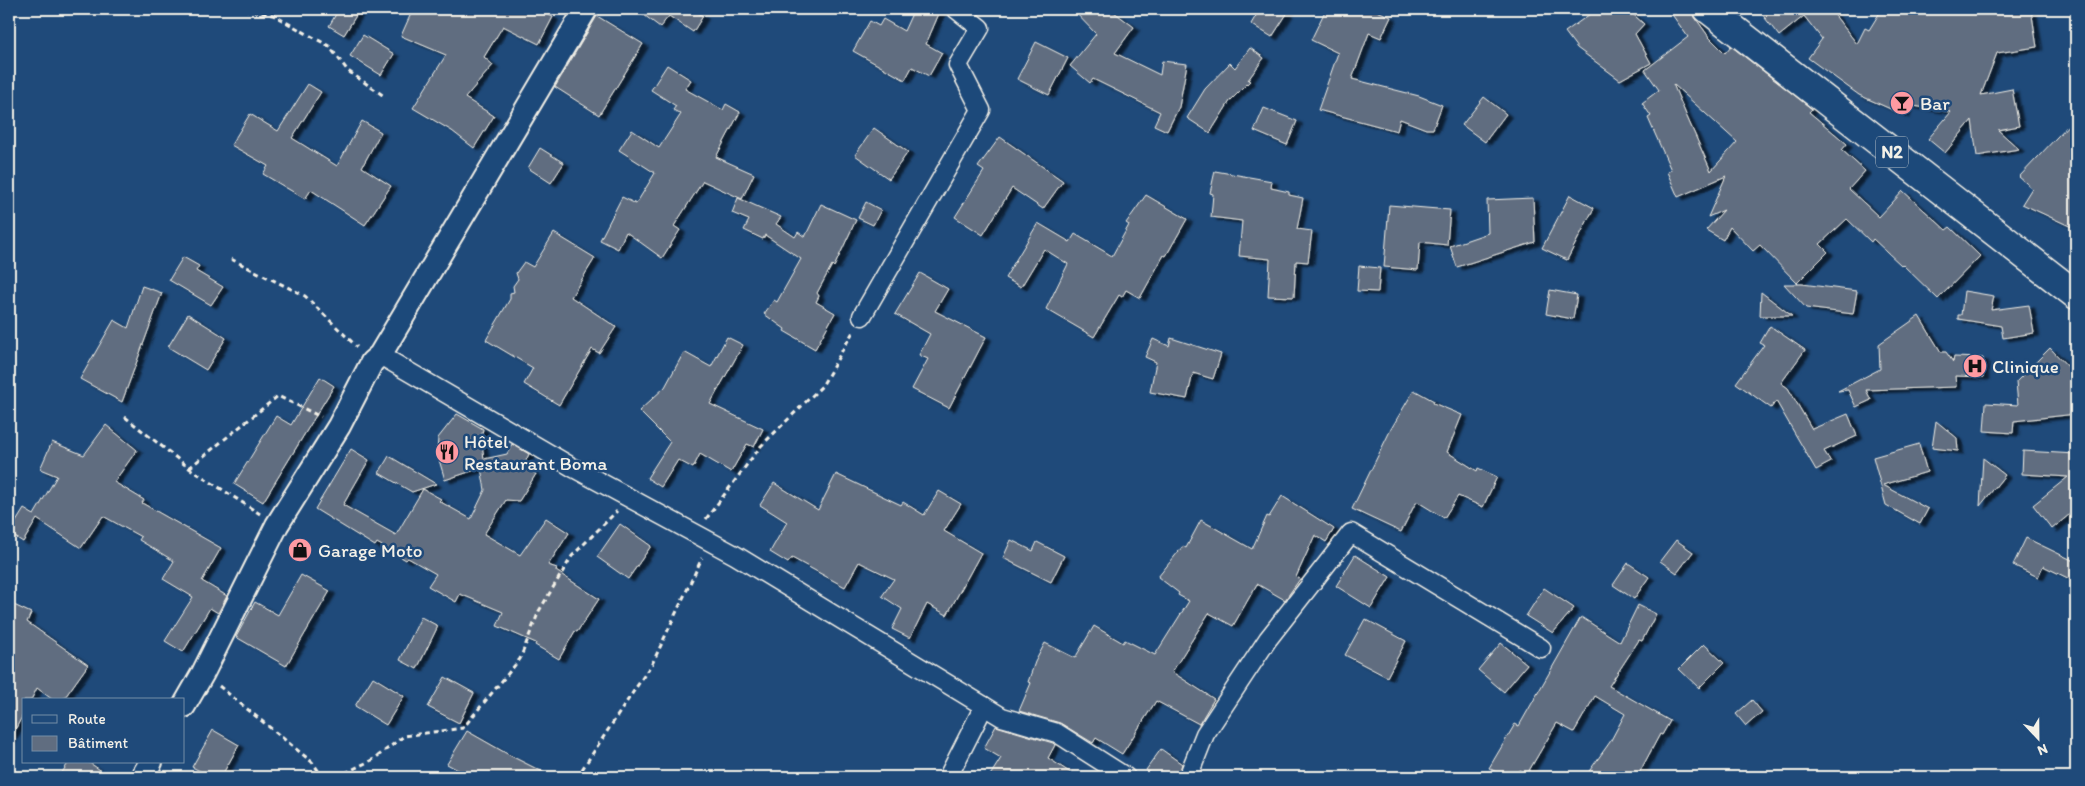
<svg xmlns="http://www.w3.org/2000/svg" width="2085" height="786" font-family="Itim,sans-serif">
<style>
.building{fill:#606d80;stroke:#f4f1e8;fill-rule:evenodd;filter:url(#shadow)}
.lines{fill:none;stroke-linecap:round;stroke-linejoin:round}
.minor-casing{stroke:#f4f1e8;stroke-width:21}
.tertiary-casing{stroke:#f4f1e8;stroke-width:26}
.trunk-casing{stroke:#f4f1e8;stroke-width:31}
.path{stroke:#f4f1e8;stroke-width:3;stroke-dasharray:5 4;stroke-linecap:butt}
.minor{stroke:#1f4a7a;stroke-width:18}
.tertiary{stroke:#1f4a7a;stroke-width:22}
.trunk{stroke:#1f4a7a;stroke-width:28}
.labels{text-anchor:middle;stroke-width:5;stroke-linejoin:round;paint-order:stroke}
.shield{fill:#1f4a7a;stroke:#b4bfc7;stroke-width:1}
.shield-label{font-size:18px;font-weight:bold;fill:#f4f1e8}
.poi-label{font-size:19px;fill:#f4f1e8;stroke:#1f4a7a;text-anchor:start}
</style>
<defs>
<filter id="shadow"><feDropShadow dx="5.5" dy="3" stdDeviation="1" flood-color="#0009"/></filter>
</defs>
<rect width="100%" height="100%" fill="#1f4a7a"/>
<filter id="ink" filterUnits="userSpaceOnUse"><feTurbulence type="fractalNoise" baseFrequency=".02" numOctaves="2"/><feDisplacementMap in="SourceGraphic" scale="10" xChannelSelector="R" yChannelSelector="G"/><feConvolveMatrix kernelMatrix="1 2 1 2 8 2 1 2 1" color-interpolation-filters="sRGB"/></filter>
<g filter="url(#ink)">
<g class="building">
<polygon points="339,9 360,9 344,35 329,26"/>
<polygon points="413,9 537,9 553,17 539,44 503,26 484,57 493,65 465,98 494,116 474,148 452,131 413,108 446,55 401,36"/>
<polygon points="636,9 691,9 703,16 693,32 669,16 660,27"/>
<polygon points="914,9 941,9 926,44 942,53 929,76 912,67 905,80 853,51 870,21 879,26 883,19 904,31"/>
<polygon points="1072,9 1110,9 1134,27 1115,53 1160,75 1162,61 1187,64 1179,107 1167,131 1154,125 1160,112 1093,79 1090,83 1070,66 1096,34"/>
<polygon points="1260,9 1290,9 1272,37 1251,24"/>
<polygon points="1326,9 1373,9 1391,17 1381,38 1369,33 1352,79 1419,96 1442,105 1433,129 1426,129 1400,119 1397,131 1318,110 1338,53 1311,40"/>
<polygon points="1597,9 1627,9 1644,24 1635,34 1651,63 1620,80 1577,48 1565,32"/>
<path d="M1668 9H1689L1709 37 1725 53 1731 46 1812 109 1809 112 1847 144 1842 150 1865 171 1849 189 1879 217 1903 191 1946 230 1950 227 1980 256 1938 299 1902 264 1901 265 1873 239 1871 242 1847 219 1820 244 1828 252 1797 283 1760 245 1753 251 1730 227 1723 240 1706 230 1724 210 1708 217 1726 176 1678 197 1667 172 1671 170 1648 118 1651 116 1642 103 1659 90 1645 70 1688 37ZM1673 84 1737 142 1711 171 1687 117Z"/>
<polygon points="1758,9 1830,9 1857,44 1865,28 1869,30 1882,9 2031,9 2037,47 1997,53 1981,95 2012,89 2019,126 1998,130 2019,149 1977,156 1972,120 1945,153 1928,139 1951,112 1907,105 1904,115 1859,95 1808,58 1822,39 1804,16 1779,36"/>
<polygon points="597,16 643,44 599,115 555,87"/>
<polygon points="363,35 394,54 381,75 350,56"/>
<polygon points="1036,42 1068,58 1049,95 1017,79"/>
<polygon points="1250,48 1264,58 1248,80 1250,81 1230,101 1210,133 1187,118 1205,89 1230,63 1235,68"/>
<polygon points="667,65 691,80 685,89 723,110 726,104 740,112 716,157 754,174 742,199 703,181 674,226 680,230 662,258 626,232 618,249 600,240 622,197 636,204 655,173 619,150 632,130 659,148 681,114 673,110 676,106 651,90"/>
<polygon points="308,84 321,92 292,138 337,166 362,121 381,132 362,167 391,186 365,225 311,190 305,199 263,174 268,166 231,145 250,114 278,131"/>
<polygon points="1484,97 1506,114 1485,142 1462,125"/>
<polygon points="1264,108 1297,121 1287,145 1254,131"/>
<polygon points="2076,117 2076,229 2022,204 2032,188 2019,177"/>
<polygon points="874,128 908,152 889,179 855,155"/>
<polygon points="1000,137 1063,181 1043,209 1012,188 983,235 955,217 984,171 978,167"/>
<polygon points="540,148 564,163 551,183 528,168"/>
<polygon points="1215,171 1272,181 1271,188 1289,192 1289,195 1303,198 1297,229 1312,231 1308,262 1296,261 1294,297 1268,296 1270,259 1239,256 1242,221 1211,217 1213,194 1210,193"/>
<polygon points="1146,195 1187,219 1166,256 1164,255 1140,298 1126,290 1122,297 1119,295 1094,337 1046,309 1068,264 1044,249 1021,287 1005,278 1038,223 1070,242 1075,234 1112,256 1129,225 1126,223"/>
<polygon points="1570,195 1594,208 1567,260 1542,248"/>
<polygon points="738,198 781,217 776,224 795,237 798,232 805,237 821,204 856,220 834,267 832,265 817,293 819,296 816,302 835,313 815,349 784,331 785,329 764,314 774,300 777,302 801,259 765,235 763,239 744,230 749,220 732,213"/>
<polygon points="1533,198 1535,242 1457,267 1450,246 1488,233 1487,200"/>
<polygon points="866,202 881,210 873,225 858,218"/>
<polygon points="1389,205 1450,210 1447,245 1420,242 1418,270 1384,267"/>
<polygon points="554,233 595,258 571,297 616,327 599,353 592,349 559,405 524,384 533,368 486,340 510,299 510,293 514,292 513,286 518,279 516,273 524,262 533,267"/>
<polygon points="183,257 199,266 196,271 223,287 211,305 169,280"/>
<polygon points="1359,266 1380,268 1378,292 1357,291"/>
<polygon points="920,273 948,289 935,311 986,337 949,408 912,389 928,359 919,355 930,334 895,314"/>
<polygon points="1784,284 1802,284 1857,291 1853,314 1806,308"/>
<polygon points="142,286 162,293 122,402 80,379 114,320 128,328"/>
<polygon points="1550,290 1577,295 1573,319 1546,314"/>
<polygon points="1964,291 1994,296 1991,310 2029,305 2034,333 2003,338 2001,326 1958,319 1958,315 1961,315"/>
<polygon points="1761,292 1792,316 1760,316"/>
<polygon points="188,314 226,338 206,370 168,347"/>
<polygon points="1919,316 1941,352 1946,352 1953,362 1954,357 1983,358 1983,377 1955,376 1956,387 1866,390 1871,400 1856,407 1848,390 1838,391 1880,369 1879,344"/>
<polygon points="1770,326 1805,350 1781,383 1788,388 1812,429 1848,414 1857,436 1824,451 1831,462 1816,470 1776,401 1771,408 1736,383 1764,345 1760,343"/>
<polygon points="727,337 743,345 710,404 763,429 754,447 747,444 731,472 700,454 693,468 678,460 661,487 647,478 670,442 639,411 665,387 684,352 711,367"/>
<polygon points="1171,338 1221,354 1213,379 1193,373 1187,399 1150,392 1156,362 1145,357 1153,339 1169,346"/>
<polygon points="2050,348 2076,375 2076,414 2014,421 2013,433 1984,431 1986,403 2018,405 2016,382"/>
<polygon points="320,377 334,386 263,502 234,484 276,416 291,425"/>
<polygon points="1414,390 1434,401 1433,403 1462,415 1447,452 1477,471 1478,468 1497,477 1483,507 1458,496 1444,518 1418,502 1415,504 1401,532 1352,509 1391,429"/>
<polygon points="457,414 483,429 481,438 484,459 507,454 512,444 529,454 524,465 536,474 519,501 506,500 484,534 520,555 546,518 569,533 548,565 557,568 556,571 599,599 577,632 575,631 559,659 535,645 536,643 497,626 503,612 460,594 456,602 428,586 436,574 408,558 406,560 377,543 375,546 315,509 351,449 369,460 343,505 396,535 423,489 441,499 439,501 471,519 485,490 481,468 445,480 437,453 438,438"/>
<polygon points="1936,421 1957,438 1958,451 1932,448"/>
<polygon points="106,425 137,450 114,482 144,500 142,503 221,548 202,581 227,596 218,613 210,608 183,652 165,641 193,597 163,579 174,561 139,540 141,537 103,516 81,548 37,519 23,542 9,533 24,509 34,515 57,476 40,469 52,442 84,455"/>
<polygon points="1919,444 1927,472 1883,485 1928,509 1920,524 1886,505 1873,457"/>
<polygon points="2023,451 2076,454 2076,509 2052,529 2033,505 2068,477 2022,474"/>
<polygon points="389,456 436,484 412,492 379,473"/>
<polygon points="1983,458 2005,475 1980,506"/>
<polygon points="836,474 901,505 903,502 924,515 939,491 961,504 944,531 981,553 947,615 927,604 910,638 892,629 902,609 882,596 894,579 859,562 845,587 792,558 788,563 770,552 787,522 760,505 774,483 818,510"/>
<polygon points="1282,496 1334,529 1326,542 1315,535 1296,577 1300,579 1285,600 1257,584 1233,626 1209,613 1172,672 1214,699 1199,724 1156,701 1122,754 1096,738 1093,743 1060,723 1019,711 1031,683 1028,682 1035,662 1045,643 1075,658 1094,626 1123,643 1125,640 1155,655 1189,601 1178,595 1179,593 1158,577 1183,546 1186,548 1201,520 1252,549 1267,516 1269,517"/>
<polygon points="620,524 651,546 628,579 597,557"/>
<polygon points="2026,538 2076,562 2076,582 2043,566 2038,577 2013,565"/>
<polygon points="1011,540 1033,551 1037,542 1064,556 1051,582 1003,558"/>
<polygon points="1676,540 1693,552 1677,573 1660,561"/>
<polygon points="1355,555 1390,577 1371,608 1336,586"/>
<polygon points="1628,563 1649,577 1634,599 1613,585"/>
<polygon points="301,575 330,591 286,666 236,637 255,602 278,615"/>
<polygon points="1544,588 1574,608 1553,633 1526,616"/>
<polygon points="14,605 31,613 27,622 88,665 63,700 53,700 37,688 31,700 24,700 24,713 9,741 9,616"/>
<polygon points="1638,605 1656,614 1642,641 1639,640 1609,686 1670,721 1662,735 1660,734 1637,777 1585,777 1610,742 1625,714 1595,696 1574,732 1557,723 1527,774 1520,770 1516,777 1505,777 1489,768 1515,724 1519,726 1581,617 1620,642"/>
<polygon points="421,617 438,626 417,669 400,660"/>
<polygon points="1365,619 1406,641 1387,677 1345,655"/>
<polygon points="1501,643 1527,664 1504,692 1478,670"/>
<polygon points="1704,644 1724,663 1699,688 1679,669"/>
<polygon points="373,677 404,696 386,725 355,706"/>
<polygon points="445,677 474,693 459,723 428,707"/>
<polygon points="1752,700 1762,712 1746,726 1736,714"/>
<polygon points="996,726 1053,743 1055,745 1048,758 1077,777 989,777 1001,758 984,748"/>
<polygon points="213,730 239,745 221,777 212,777 192,767"/>
<polygon points="467,731 511,756 553,777 471,777 447,764"/>
<polygon points="1161,749 1182,764 1178,777 1156,777 1146,770"/>
<polygon points="69,762 88,762 111,777 59,777"/>
</g>
<g class="lines">
<g class="minor-casing">
<g id="minor">
<polyline points="862,316 981,110 958,65 980,28 956,9"/>
<polyline points="380,355 572,467 735,555 1002,717 1057,733 1126,777"/>
<polyline points="948,777 984,706"/>
<polyline points="1188,777 1205,734 1268,639 1351,533 1541,648"/>
</g>
</g>
<g class="tertiary-casing">
<g id="tertiary">
<polyline points="184,706 203,673 277,525 339,426 372,362 380,355 586,9"/>
<polyline points="142,777 151,762"/>
</g>
</g>
<g class="trunk-casing">
<polyline id="trunk" points="1708,9 2076,295"/>
</g>
<g class="path">
<polyline points="244,9 273,15 329,46 348,71 384,96"/>
<polyline points="231,259 305,296 357,347"/>
<polyline points="125,417 189,468 260,514"/>
<polyline points="189,468 278,396 321,417"/>
<polyline points="706,519 761,446 822,386 854,330"/>
<polyline points="219,686 312,762 323,777"/>
<polyline points="337,777 374,759 404,736 463,728 520,659 539,611 572,556 617,511"/>
<polyline points="577,777 653,662 702,558"/>
</g>
<use href="#minor" class="minor"/>
<use href="#tertiary" class="tertiary"/>
<use href="#trunk" class="trunk"/>
</g>
</g>
<defs>
<g id="bar-disc" transform="scale(1.25)"><circle r="9.5" fill="#ff9aa2" stroke="#1f4a7a"/><path d="M-6-5H6L.8 .8V4.5H3.5V6h-7V4.5H-.8V.8Z" fill="#111"/></g>
<g id="hospital-disc" transform="scale(1.25)"><circle r="9.5" fill="#ff9aa2" stroke="#1f4a7a"/><path d="M-5-5h3v3.5h4V-5h3V5h-3V1.5h-4V5h-3Z" fill="#111"/></g>
<g id="restaurant-disc" transform="scale(1.25)"><circle r="9.5" fill="#ff9aa2" stroke="#1f4a7a"/><path d="M-5-6h1v4h1v-4h1v4h1v-4h1v5L-1.5 .5V6h-2V.5L-5-1ZM5-6V6H3V1.5H1.5Q1.5-4 5-6Z" fill="#111"/></g>
<g id="shop-disc" transform="scale(1.25)"><circle r="9.5" fill="#ff9aa2" stroke="#1f4a7a"/><path d="M-5-2.5h2.3a2.7 3.5 0 0 1 5.4 0H5L5.5 6h-11ZM-1.5-2.5h3a1.5 2.3 0 0 0-3 0Z" fill="#111"/></g>
</defs>
<g fill-rule="evenodd">
<use href="#bar-disc" x="1902" y="103"/>
<use href="#hospital-disc" x="1975" y="366"/>
<use href="#restaurant-disc" x="447" y="452"/>
<use href="#shop-disc" x="300" y="550"/>
</g>
<g class="labels">
<rect class="shield" x="1876" y="136.5" width="32" height="31" rx="4"/>
<g class="shield-label">
<text x="1892" y="158">N2</text>
</g>
<g class="poi-label">
<text x="1920" y="110">Bar</text>
<text x="1992" y="373">Clinique</text>
<text x="464" y="448">Hôtel<tspan x="464" dy="22">Restaurant Boma</tspan></text>
<text x="318" y="557">Garage Moto</text>
</g>
</g>
<rect width="2085" height="786" fill="none" stroke="#1f4a7a" stroke-width="30"/>
<rect x="15" y="15" width="2055" height="756" fill="none" stroke="#f4f1e8" stroke-width="2" filter="url(#ink)"/>
<rect x="22" y="698" width="162" height="65" fill="#1f4a7a" stroke="#748da6"/>
<rect x="32" y="715" width="25" height="8" fill="#1f4a7a" stroke="#748da6"/>
<text x="68" y="724" font-size="15" fill="#f4f1e8">Route</text>
<rect x="32" y="736" width="25" height="15" fill="#606d80" stroke="#748da6"/>
<text x="68" y="748" font-size="15" fill="#f4f1e8">Bâtiment</text>
<g transform="translate(2038 738) rotate(158)" stroke="#1f4a7a" stroke-width="4" paint-order="stroke">
<path d="M0-4L9 19L0 12L-9 19Z" fill="#f4f1e8"/>
<text y="-8" font-size="14" font-weight="bold" text-anchor="middle" fill="#f4f1e8">N</text>
</g>
</svg>
